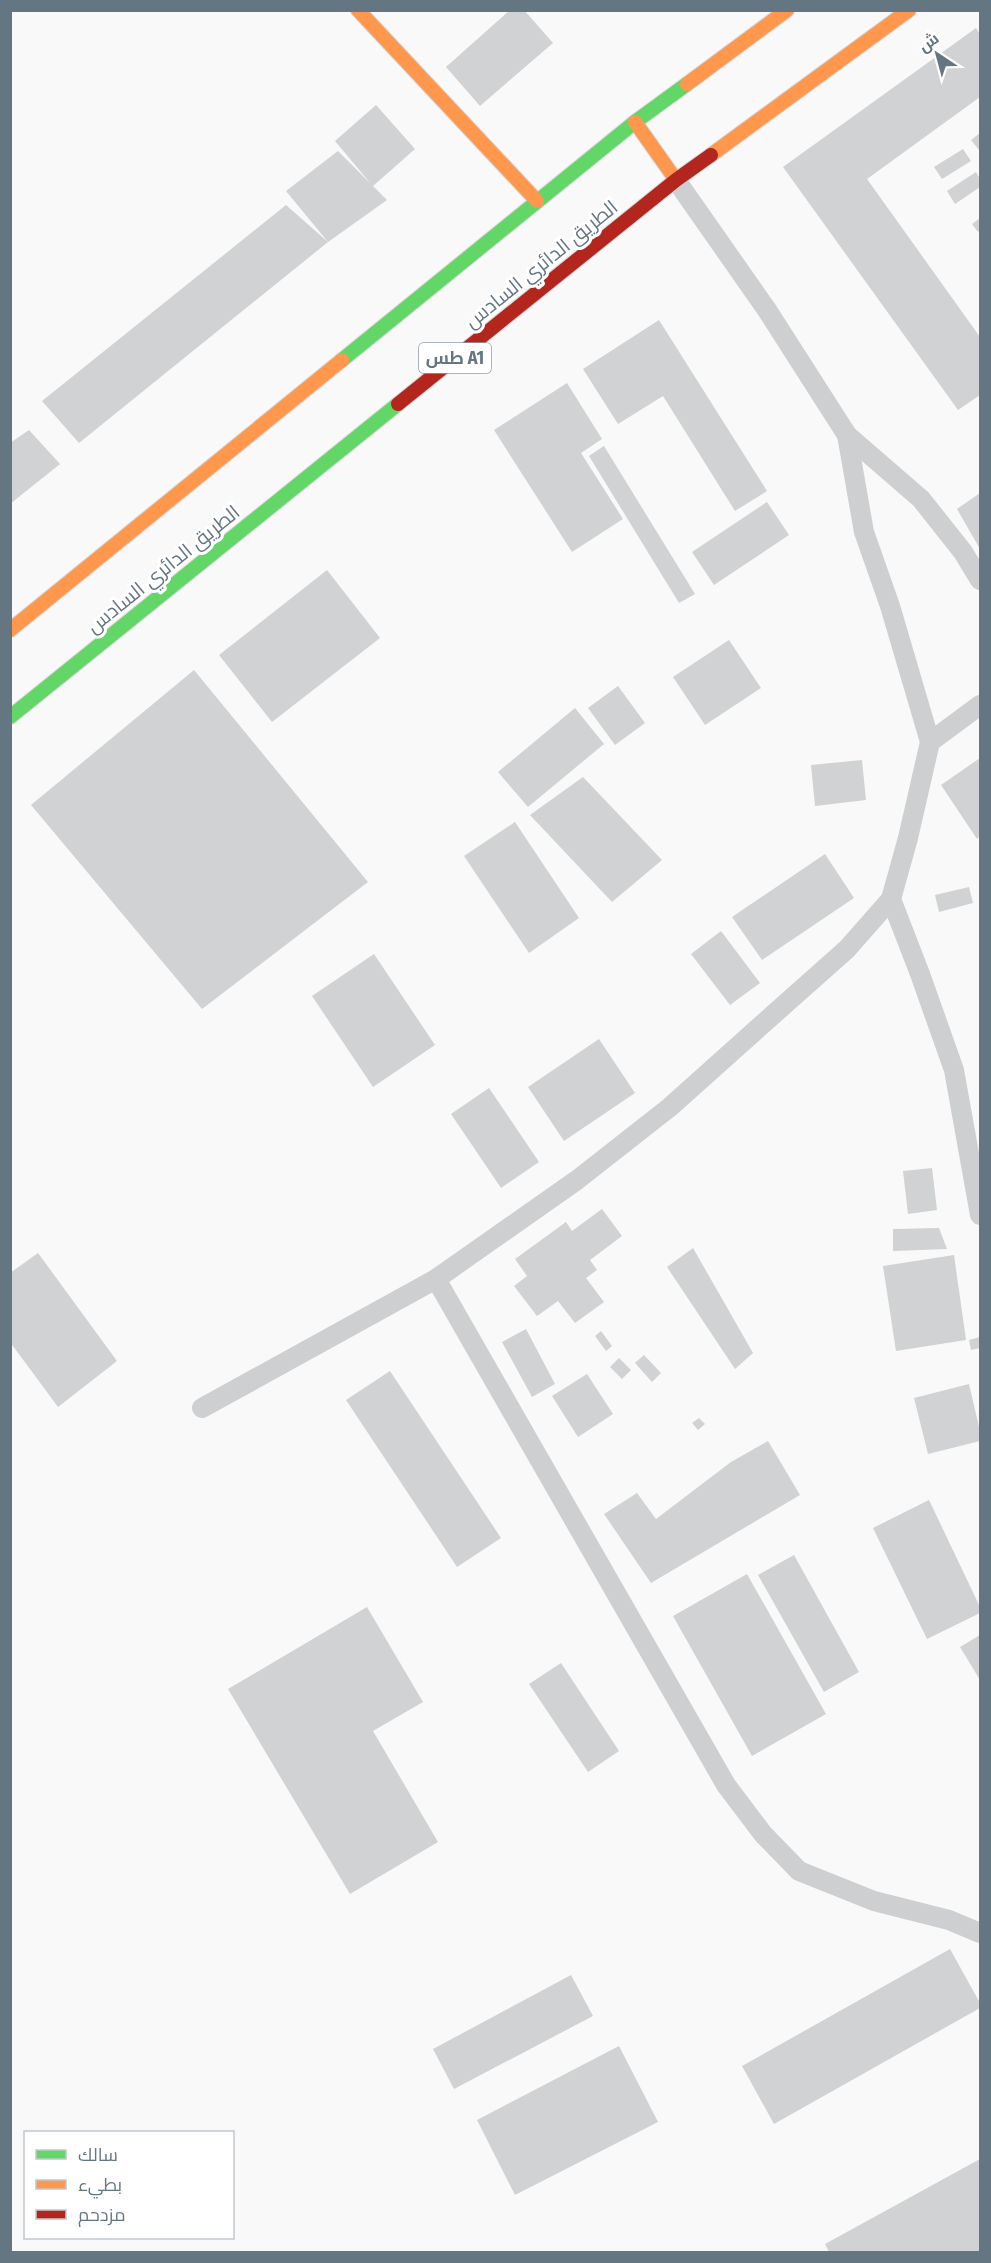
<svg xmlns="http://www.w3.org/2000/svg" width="991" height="2263" font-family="'Fira Sans Condensed',Cairo,sans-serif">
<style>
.building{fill:#d0d2d3}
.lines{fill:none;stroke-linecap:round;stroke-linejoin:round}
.fast-casing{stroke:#d5d6d7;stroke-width:16}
.slow-casing{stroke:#d5d6d7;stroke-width:16}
.jam-casing{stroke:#d5d6d7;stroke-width:16}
.lane{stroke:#cecfd0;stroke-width:20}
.fast{stroke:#63d668;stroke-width:14}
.slow{stroke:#ff974d;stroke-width:14}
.jam{stroke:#b3261e;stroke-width:14}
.labels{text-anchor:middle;stroke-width:6;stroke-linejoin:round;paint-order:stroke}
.shield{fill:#fff;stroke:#939fa8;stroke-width:1.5}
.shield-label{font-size:18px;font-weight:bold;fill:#657683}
.street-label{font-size:20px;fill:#657683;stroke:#fff}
</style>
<rect width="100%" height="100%" fill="#f9f9f9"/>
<g class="building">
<polygon points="510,10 524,10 553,43 480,106 446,67"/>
<polygon points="976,28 980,34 980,97 867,179 980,337 980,395 958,410 783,167"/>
<polygon points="376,105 415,149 373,186 387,200 328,242 286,191 338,151 371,184 335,141"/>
<polygon points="980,133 980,149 979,150 971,140"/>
<polygon points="963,149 971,161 942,179 934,167"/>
<polygon points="976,172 980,179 980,187 955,204 947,191"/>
<polygon points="286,205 328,242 79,443 42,401"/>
<polygon points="980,218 980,230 978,232 972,224"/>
<polygon points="659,320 767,491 735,511 663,396 618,424 583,369"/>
<polygon points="567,383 602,439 581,453 623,519 572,552 494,430"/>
<polygon points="29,430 60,464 10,504 10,443"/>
<polygon points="604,446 695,594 679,603 589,456"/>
<polygon points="980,493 980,549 957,509"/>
<polygon points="767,502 789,535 714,585 692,552"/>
<polygon points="327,570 380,638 272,722 219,655"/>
<polygon points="729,640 761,688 705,725 673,677"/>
<polygon points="194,670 368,882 202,1009 31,805"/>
<polygon points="618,686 645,723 615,745 588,708"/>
<polygon points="575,708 604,744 528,807 498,772"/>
<polygon points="980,758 980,836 977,839 941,785"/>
<polygon points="862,760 866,800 815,806 811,765"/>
<polygon points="583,777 662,860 612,902 530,815"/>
<polygon points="515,822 579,918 529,953 464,856"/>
<polygon points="825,854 854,898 762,960 732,917"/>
<polygon points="969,887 973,903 939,912 935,895"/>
<polygon points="721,931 760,983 730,1005 691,954"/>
<polygon points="374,954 435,1045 373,1087 312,996"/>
<polygon points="599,1039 635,1093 564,1141 528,1087"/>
<polygon points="489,1088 539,1162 501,1188 451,1114"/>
<polygon points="932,1168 937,1210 908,1214 903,1171"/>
<polygon points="602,1209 622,1236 590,1260 597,1270 586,1278 604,1302 575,1323 558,1301 537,1316 514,1286 527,1276 515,1259 566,1222 572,1231"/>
<polygon points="939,1228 947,1249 893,1251 893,1229"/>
<polygon points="693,1248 753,1353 735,1369 667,1267"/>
<polygon points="38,1253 117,1361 58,1407 10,1342 10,1273"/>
<polygon points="954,1255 966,1340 896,1351 883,1266"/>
<polygon points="526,1329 555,1384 532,1397 502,1342"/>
<polygon points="601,1331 612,1346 606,1351 595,1336"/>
<polygon points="980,1337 980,1348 971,1350 969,1340"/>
<polygon points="644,1355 661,1373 652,1382 635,1363"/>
<polygon points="619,1358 631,1370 622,1379 610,1367"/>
<polygon points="390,1371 501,1538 457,1567 346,1400"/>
<polygon points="587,1374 613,1414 578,1437 552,1396"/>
<polygon points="969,1384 980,1431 980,1441 928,1454 914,1398"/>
<polygon points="699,1418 705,1424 698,1430 692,1423"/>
<polygon points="768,1441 800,1495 651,1583 604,1514 637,1493 656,1519 731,1462"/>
<polygon points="929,1500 980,1607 980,1613 927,1639 873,1528"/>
<polygon points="794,1555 859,1672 824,1692 758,1575"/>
<polygon points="747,1574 826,1714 752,1756 673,1616"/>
<polygon points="367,1607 423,1702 373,1731 438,1842 350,1894 228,1689"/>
<polygon points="980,1635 980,1680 960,1647"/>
<polygon points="561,1663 619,1751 588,1772 529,1684"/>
<polygon points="950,1949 980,2003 980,2008 774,2124 742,2066"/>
<polygon points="571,1975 593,2016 454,2089 433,2049"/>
<polygon points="619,2046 658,2122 515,2195 477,2120"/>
<polygon points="980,2159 980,2252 829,2252 825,2244"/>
</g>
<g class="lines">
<g class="fast-casing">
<g id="fast">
<polyline points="342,360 635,122 687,84"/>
<polyline points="10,717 398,404"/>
</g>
</g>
<g class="slow-casing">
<g id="slow">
<polyline points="358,10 537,201"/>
<polyline points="687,84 787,10"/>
<polyline points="635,122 676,180"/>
<polyline points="711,155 909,10"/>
<polyline points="10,630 342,360"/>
</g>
</g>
<g class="jam-casing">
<polyline id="jam" points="398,404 676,180 711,155"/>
</g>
<g class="lane">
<polyline points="676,180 767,310 847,435 921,499 963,552 980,580"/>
<polyline points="930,742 980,705"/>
<polyline points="891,899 920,974 954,1070 980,1215"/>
<polyline points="436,1279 726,1785 763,1834 799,1871 874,1901 949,1920 980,1933"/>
<polyline points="202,1408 436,1279 577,1180 670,1107 775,1013 847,949 891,899 908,838 930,742 890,606 864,532 847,435"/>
</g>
<use href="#fast" class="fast"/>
<use href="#slow" class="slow"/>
<use href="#jam" class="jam"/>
</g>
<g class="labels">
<rect class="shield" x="419" y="343" width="72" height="30" rx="4.5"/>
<g class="shield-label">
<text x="455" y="364">طس A1</text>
</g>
<g class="street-label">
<text transform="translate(541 264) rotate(-39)" y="7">الطريق الدائري السادس</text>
<text transform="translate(163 569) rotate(-39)" y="7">الطريق الدائري السادس</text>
</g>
</g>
<rect width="991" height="2263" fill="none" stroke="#657683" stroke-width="24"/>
<rect x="24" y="2131" width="210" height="108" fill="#ffffff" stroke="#c1c8cd" stroke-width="1.5"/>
<rect x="36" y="2150" width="30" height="9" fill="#63d668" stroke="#c1c8cd" stroke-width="1.5"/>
<text x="78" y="2161" font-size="18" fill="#657683">سالك</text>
<rect x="36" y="2180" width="30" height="9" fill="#ff974d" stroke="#c1c8cd" stroke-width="1.5"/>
<text x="78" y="2191" font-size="18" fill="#657683">بطيء</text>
<rect x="36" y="2210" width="30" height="9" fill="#b3261e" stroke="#c1c8cd" stroke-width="1.5"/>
<text x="78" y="2221" font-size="18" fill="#657683">مزدحم</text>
<g transform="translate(937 54) rotate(324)" stroke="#ffffff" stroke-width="4.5" paint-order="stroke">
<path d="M0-4.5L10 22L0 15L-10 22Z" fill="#657683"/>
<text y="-9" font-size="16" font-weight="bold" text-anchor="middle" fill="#657683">ش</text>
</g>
</svg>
